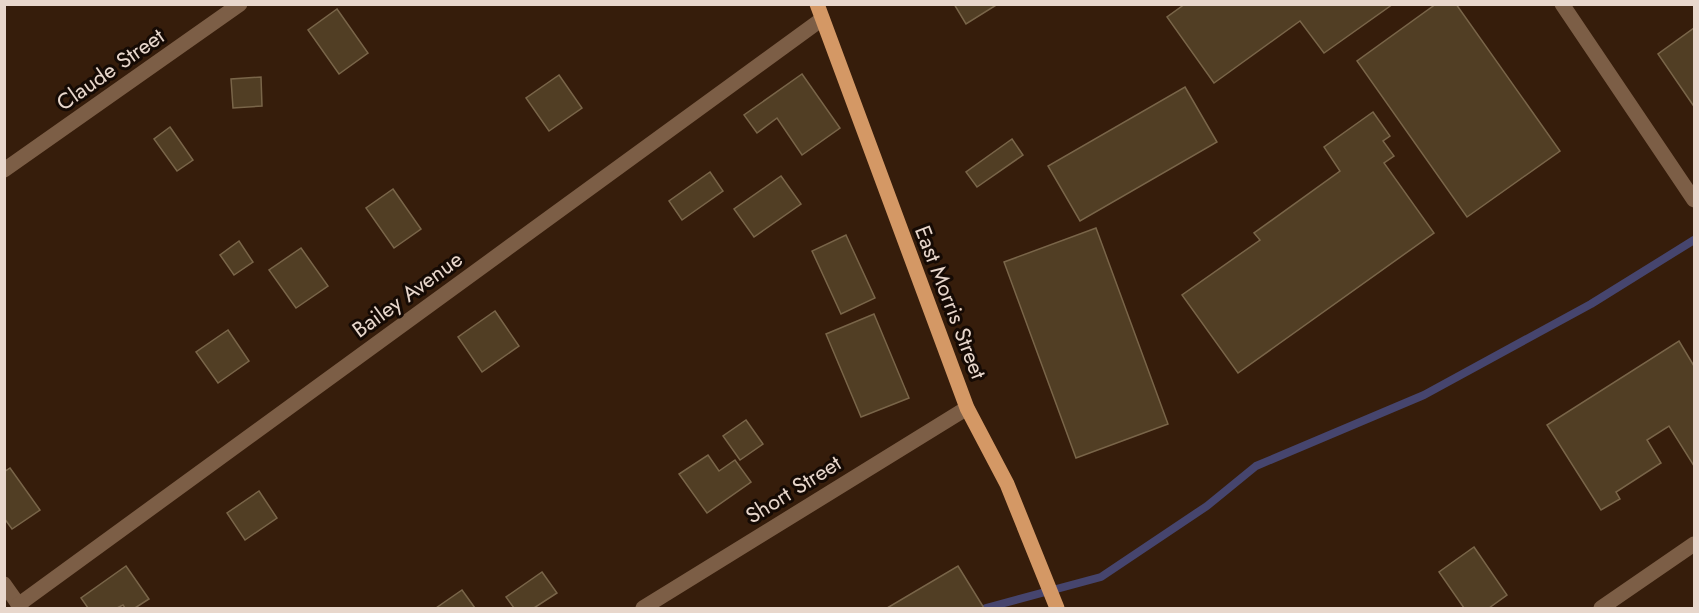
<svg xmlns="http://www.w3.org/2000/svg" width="1699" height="613" font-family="Jost,sans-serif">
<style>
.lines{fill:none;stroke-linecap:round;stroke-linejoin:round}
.stream{stroke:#46456e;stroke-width:8}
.building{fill:#513e24;stroke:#796549;stroke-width:1.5}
.minor{stroke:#7c5e46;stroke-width:15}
.major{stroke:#d49865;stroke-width:15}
.labels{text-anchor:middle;stroke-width:6;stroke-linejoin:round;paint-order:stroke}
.street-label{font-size:22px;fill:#e8d7cc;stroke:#150a04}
</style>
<rect width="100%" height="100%" fill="#361d0b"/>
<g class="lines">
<polyline class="stream" points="986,608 1101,577 1207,506 1256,466 1424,395 1591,304 1694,240"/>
</g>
<g class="building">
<polygon points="954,4 998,4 966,24"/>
<polygon points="1185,4 1393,4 1324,53 1300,21 1214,83 1167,17"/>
<polygon points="1436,4 1456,4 1560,151 1467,217 1357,61"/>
<polygon points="337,9 368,53 339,74 308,30"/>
<polygon points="1694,28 1694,104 1693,105 1658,54"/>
<polygon points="802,74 840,128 802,155 777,118 757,133 744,115"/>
<polygon points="559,75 582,108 549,131 526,98"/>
<polygon points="261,77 262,106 233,108 231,79"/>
<polygon points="1185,87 1217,142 1080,221 1048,166"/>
<polygon points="1373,112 1390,136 1383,141 1394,156 1384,163 1434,233 1238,373 1182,295 1260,240 1254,233 1340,171 1324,147"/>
<polygon points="170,127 193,160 177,171 154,139"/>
<polygon points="1012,139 1023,155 977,187 966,172"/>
<polygon points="710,172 723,191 682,220 669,201"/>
<polygon points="781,176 801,204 754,237 734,209"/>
<polygon points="393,189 421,229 394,248 366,208"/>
<polygon points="1096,228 1168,424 1076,458 1004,262"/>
<polygon points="846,235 875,298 841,314 812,251"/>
<polygon points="239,241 253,262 234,275 220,255"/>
<polygon points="301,248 328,286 296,308 269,270"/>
<polygon points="495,311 519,346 482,372 458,337"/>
<polygon points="874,314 909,398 861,417 826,334"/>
<polygon points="228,330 249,361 218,383 196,352"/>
<polygon points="1679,341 1694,366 1694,466 1669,426 1647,440 1661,463 1616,492 1620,499 1601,510 1547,425"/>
<polygon points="746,420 763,444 740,460 723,436"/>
<polygon points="708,455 719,471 735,460 751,482 707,513 679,474"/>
<polygon points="10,468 40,510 12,529 4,518 4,472"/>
<polygon points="259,491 277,518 245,540 227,513"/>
<polygon points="1474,547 1507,595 1489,608 1464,608 1439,572"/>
<polygon points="126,566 149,599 135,608 125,608 123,605 117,608 88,608 81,598"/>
<polygon points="958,566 984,608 887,608"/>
<polygon points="542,572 557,593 534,608 514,608 506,597"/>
<polygon points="462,590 475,608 436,608"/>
</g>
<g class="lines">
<g class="minor">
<polyline points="1562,4 1694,200"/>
<polyline points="4,170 240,4"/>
<polyline points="4,584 21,608"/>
<polyline points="18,605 822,19"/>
<polyline points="643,608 967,408"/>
<polyline points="1601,608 1694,544"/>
</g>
<polyline class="major" points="817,4 967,408 1007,484 1057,608"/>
</g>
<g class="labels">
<g class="street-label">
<text transform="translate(110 69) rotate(-35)" y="8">Claude Street</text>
<text transform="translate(407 294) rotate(-36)" y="8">Bailey Avenue</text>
<text transform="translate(951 302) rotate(69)" y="8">East Morris Street</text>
<text transform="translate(793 489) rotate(-32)" y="8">Short Street</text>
</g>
</g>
<rect width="1699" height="613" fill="none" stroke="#e8d7cc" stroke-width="12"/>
</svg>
